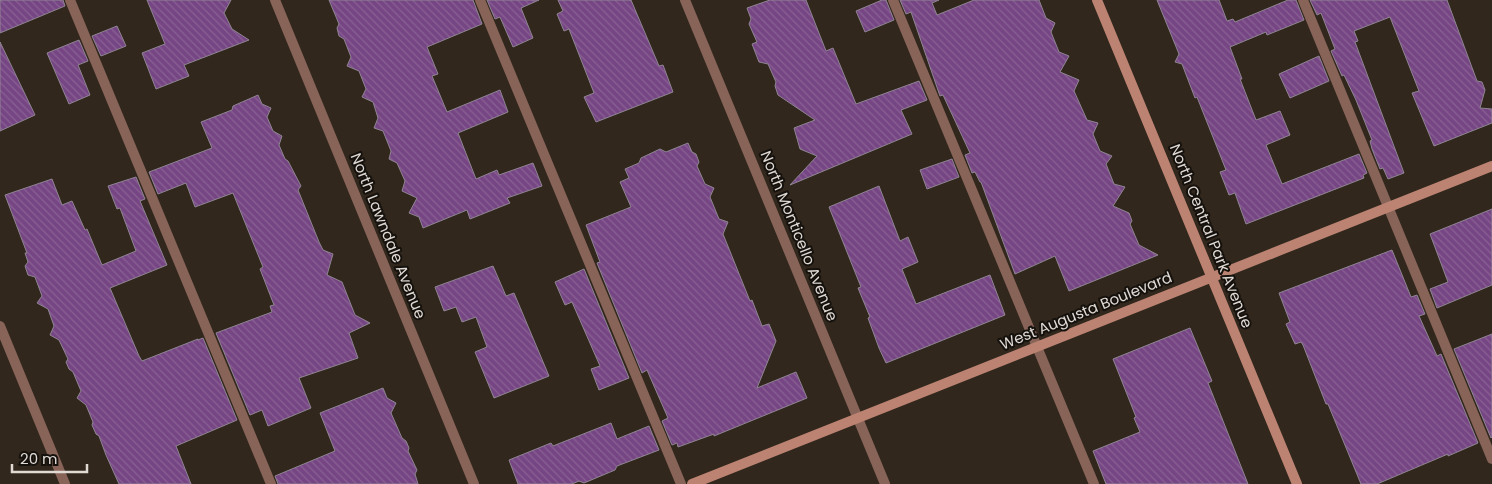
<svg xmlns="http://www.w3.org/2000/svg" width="1492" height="484" font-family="Poppins,sans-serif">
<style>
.building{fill:url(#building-back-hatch);stroke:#8f8592}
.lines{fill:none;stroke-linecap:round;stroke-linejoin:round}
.lane{stroke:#876358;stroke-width:10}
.street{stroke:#876358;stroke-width:10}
.secondary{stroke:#bc8372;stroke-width:10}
.labels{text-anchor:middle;stroke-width:4;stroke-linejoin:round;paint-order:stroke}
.street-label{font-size:15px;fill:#e1dad4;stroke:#15110d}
</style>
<defs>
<pattern id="building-back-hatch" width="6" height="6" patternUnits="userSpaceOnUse" patternTransform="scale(1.25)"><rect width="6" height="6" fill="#764684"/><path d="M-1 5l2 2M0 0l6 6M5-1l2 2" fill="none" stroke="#896094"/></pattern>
</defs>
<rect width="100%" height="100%" fill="#31271d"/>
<g class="building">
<polygon points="0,0 63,0 65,6 0,33"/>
<polygon points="147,0 231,0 224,13 232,29 249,40 184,65 189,76 156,89 142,53 165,44"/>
<polygon points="329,0 473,0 482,24 427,47 438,74 432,76 447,112 500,90 508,112 458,133 476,179 497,170 499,175 533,163 542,186 507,198 510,203 470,219 467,210 423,228 419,217 409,213 417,198 402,191 405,181 397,163 389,159 391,151 383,131 374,128 378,118 373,102 362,97 366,89 359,71 347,66 351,57 344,39 339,36 337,28 339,24"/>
<polygon points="487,0 539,0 521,8 533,38 513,47 500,17 495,19"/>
<polygon points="558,0 631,0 659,66 663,65 673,92 596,122 584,97 594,93 569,29 564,31 557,14 563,11"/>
<polygon points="770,0 806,0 826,51 833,48 856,104 919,81 927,100 901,110 912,134 790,185 817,156 800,149 794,128 815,120 778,95 775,86 776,82 768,64 759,62 752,44 757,42 749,24 751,19 747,8"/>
<polygon points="882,0 886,0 894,20 865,32 856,11"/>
<polygon points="900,0 939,0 932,3 937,15 974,0 1039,0 1046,18 1055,23 1051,32 1059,52 1069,56 1060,72 1079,80 1074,91 1087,120 1098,123 1093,134 1100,151 1112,156 1106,164 1114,184 1125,187 1113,206 1129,213 1132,221 1130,224 1139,245 1158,255 1069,291 1055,256 1015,274 981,182 980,182 975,172 972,173 965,155 970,153 943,95 940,96 911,12 906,14"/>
<polygon points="1157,0 1219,0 1227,21 1233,19 1235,22 1288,0 1296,0 1304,20 1267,35 1266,32 1230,47 1242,79 1240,79 1256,120 1280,111 1290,135 1266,145 1282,184 1359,154 1367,173 1363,175 1364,178 1246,224 1235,193 1229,195 1220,172 1226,170 1197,97 1195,98 1182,64 1175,62 1179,54"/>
<polygon points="1310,0 1447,0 1477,81 1482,82 1485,90 1480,108 1492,109 1492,123 1434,146 1412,93 1419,91 1390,17 1354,31 1358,41 1355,42 1404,173 1388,179 1383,168 1380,169 1372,149 1370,141 1372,140 1356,100 1344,75 1342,76 1331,51 1335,49 1321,13 1317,15"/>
<polygon points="117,26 126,46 101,56 92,36"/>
<polygon points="79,40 88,61 78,65 90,95 69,104 47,53"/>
<polygon points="0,42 35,115 0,131"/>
<polygon points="1319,56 1329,81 1290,98 1279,74"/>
<polygon points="258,95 262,104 271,108 267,117 273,131 282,136 279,145 285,159 288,161 301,186 298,190 319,242 323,250 333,254 327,275 342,282 355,315 370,323 349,333 358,358 299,378 311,408 268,426 262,410 250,415 216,333 272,312 270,306 274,305 260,269 263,267 233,193 195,207 186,183 158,194 149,172 212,148 201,122 232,110 233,106"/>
<polygon points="688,143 692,152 696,154 699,162 697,166 705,184 714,188 710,197 719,219 728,222 723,234 750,301 752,300 762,326 769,324 776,341 757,388 796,372 807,398 714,436 714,434 678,447 677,443 672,445 662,421 668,418 647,370 642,373 597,263 600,262 586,225 631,207 620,182 629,178 625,169 639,163 641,158 660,149 666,152"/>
<polygon points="952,159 959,177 927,189 920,170"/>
<polygon points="136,177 145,199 140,201 167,265 110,288 139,356 142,361 198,339 198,340 203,338 237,420 176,446 191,484 119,484 106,455 99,436 96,434 92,425 93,422 86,405 77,398 81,391 73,372 69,369 66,362 68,359 59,340 50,335 54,326 48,309 37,303 42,296 35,277 28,275 25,266 28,262 25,253 27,253 5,195 52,179 62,205 72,201 85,230 87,229 102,265 136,251 120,208 117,209 108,186"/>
<polygon points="879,186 900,241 908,237 918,262 902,269 916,304 990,275 1005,315 886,363 879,348 868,318 870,317 858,288 861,287 829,207"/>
<polygon points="1492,209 1492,285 1437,308 1430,289 1448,282 1430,234"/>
<polygon points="1392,250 1411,297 1417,295 1425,314 1419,316 1437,356 1441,354 1478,443 1448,456 1448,454 1377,484 1361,484 1328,404 1326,404 1303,345 1301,342 1295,344 1286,324 1290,322 1279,293"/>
<polygon points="493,266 506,296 514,293 549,376 494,398 475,352 487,347 476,317 462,322 456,307 444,311 435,287"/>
<polygon points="584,269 629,378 599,390 591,369 600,366 572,302 565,305 555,282"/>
<polygon points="1190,328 1212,381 1208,383 1248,484 1106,484 1093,451 1140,432 1134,418 1136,417 1113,359"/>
<polygon points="1492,334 1492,437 1491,438 1454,349"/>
<polygon points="383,388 387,398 396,403 391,413 402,438 406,441 409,448 408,451 417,470 415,474 418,484 278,484 275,476 335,451 320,413"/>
<polygon points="611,423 617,439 649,426 659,450 617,466 615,470 584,483 579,481 572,484 518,484 509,460 551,443 553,446"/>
</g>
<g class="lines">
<g class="lane">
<polyline points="70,0 271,484"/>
<polyline points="480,0 681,484"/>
<polyline points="893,0 1094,484"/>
<polyline points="1303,0 1492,459"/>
</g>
<g class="street">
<polyline points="275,0 474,484"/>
<polyline points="685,0 885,484"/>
<polyline points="0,326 65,484"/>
</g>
<g class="secondary">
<polyline points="1097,0 1297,484"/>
<polyline points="692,484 1492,166"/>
</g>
</g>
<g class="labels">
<g class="street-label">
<text transform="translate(388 236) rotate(68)" y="5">North Lawndale Avenue</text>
<text transform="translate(799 236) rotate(68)" y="5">North Monticello Avenue</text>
<text transform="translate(1211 236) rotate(68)" y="5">North Central Park Avenue</text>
<text transform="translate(1086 311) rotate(-22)" y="5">West Augusta Boulevard</text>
</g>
</g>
<path d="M12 464v8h75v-8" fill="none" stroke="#e1dad4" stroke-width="2.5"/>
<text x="20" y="464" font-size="15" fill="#e1dad4" stroke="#15110d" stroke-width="4" paint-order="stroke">20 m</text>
</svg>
